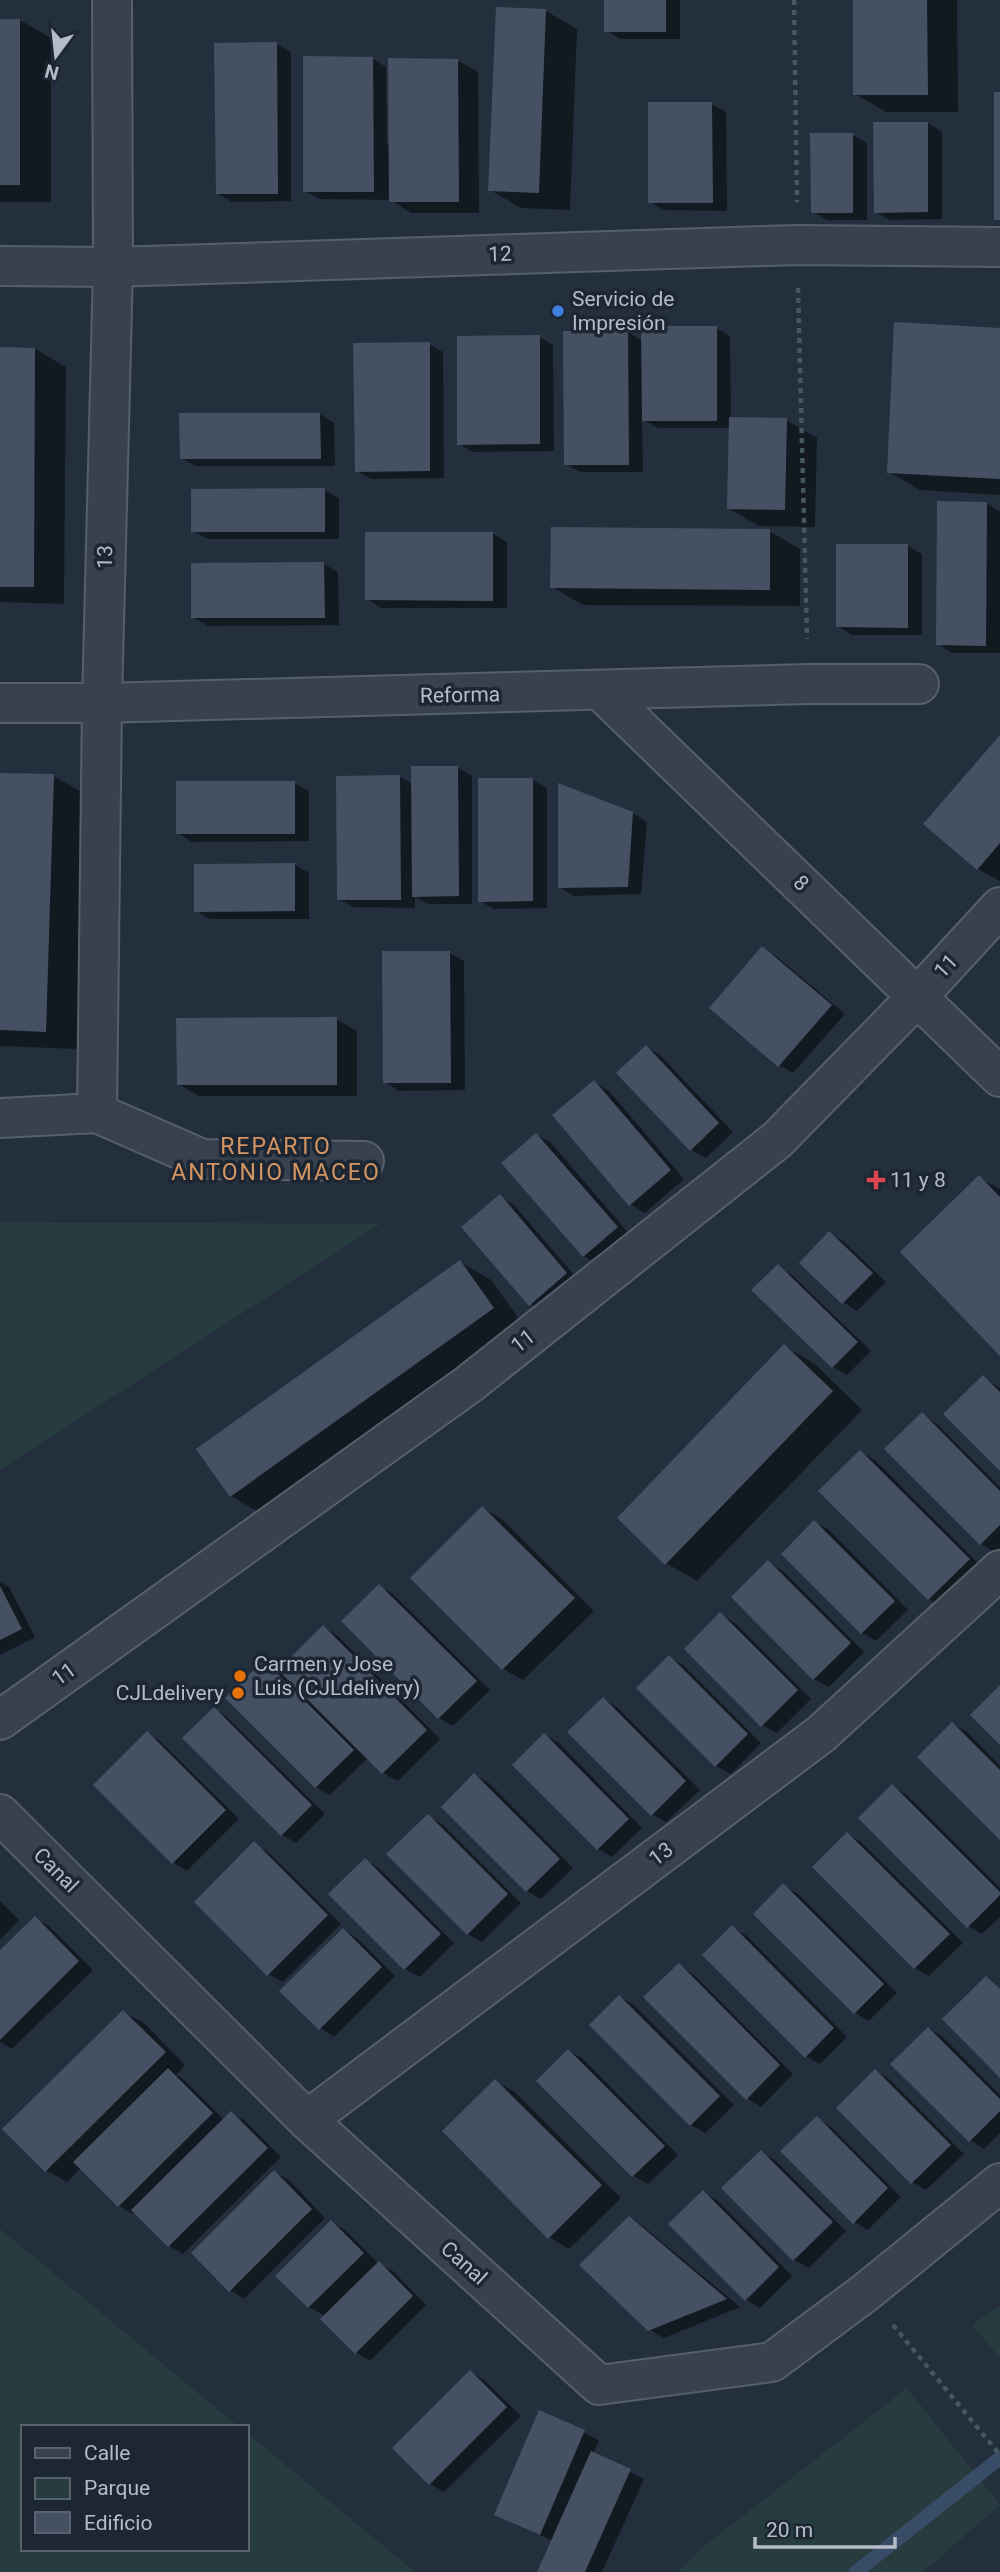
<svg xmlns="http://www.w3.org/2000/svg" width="1000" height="2572" font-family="Roboto,sans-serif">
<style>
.green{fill:#263c3f}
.shadow{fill:#0007}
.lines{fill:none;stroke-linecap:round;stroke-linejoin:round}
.stream{stroke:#394c67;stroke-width:14}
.building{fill:#455162}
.minor-casing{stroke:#565f6c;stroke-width:42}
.path{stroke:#44595c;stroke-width:4.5;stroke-dasharray:5 5;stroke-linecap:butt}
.minor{stroke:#38414e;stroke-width:38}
.shop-dot{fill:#3f7fe0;stroke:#1d2633;stroke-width:2.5}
.health-dot{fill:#e0444e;stroke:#1d2633;stroke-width:2.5}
.food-dot{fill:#e8710a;stroke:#1d2633;stroke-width:2.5}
.labels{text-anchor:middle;stroke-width:7;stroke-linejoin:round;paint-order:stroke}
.street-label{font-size:21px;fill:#b4bcc9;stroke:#1d2633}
.poi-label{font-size:21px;fill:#b4bcc9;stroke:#1d2633;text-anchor:start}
.neighbourhood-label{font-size:23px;letter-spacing:2px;fill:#d59563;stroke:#1d2633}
</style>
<rect width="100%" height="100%" fill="#242f3e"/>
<g class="green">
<polygon points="0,1222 380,1224 0,1470"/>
<polygon points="0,2229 239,2427 23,2427 23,2549 247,2549 247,2433 415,2572 0,2572"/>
<polygon points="1000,2306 1000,2358 972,2325"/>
<polygon points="907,2388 1000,2505 923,2572 677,2572 698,2551"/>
</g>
<g class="shadow">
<polygon points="606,0 680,0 680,39 620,39 606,30"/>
<polygon points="854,0 957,0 958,112 886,112 855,94"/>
<polygon points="497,8 546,11 577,29 570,210 521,208 490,190"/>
<polygon points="0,20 20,20 51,38 51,202 0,202"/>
<polygon points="277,44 291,52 291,201 232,202 217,193"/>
<polygon points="372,58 386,67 387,145 390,145 457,60 478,72 479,213 411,213 391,200 320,199 305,191"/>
<polygon points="711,104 726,112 727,211 664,210 650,202"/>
<polygon points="928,123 942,132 942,219 890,220 876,212"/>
<polygon points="852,135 867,143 867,220 827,220 813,212"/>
<polygon points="716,328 730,336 731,419 786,420 817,438 815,527 759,526 728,508 730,428 658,428 642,419 643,472 580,472 566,464 628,332 643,341"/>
<polygon points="1000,330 1000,495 920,490 889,472"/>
<polygon points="539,337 553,345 554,451 473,452 459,444"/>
<polygon points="429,344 443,352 444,478 371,479 356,471"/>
<polygon points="0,349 35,349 66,367 64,604 0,602"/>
<polygon points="320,414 334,423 335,466 196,466 181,458"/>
<polygon points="324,490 339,498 339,539 208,539 193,531"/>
<polygon points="986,503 1000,512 1000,653 952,653 938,644"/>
<polygon points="769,531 800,549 800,606 583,605 552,587"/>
<polygon points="493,534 507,542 507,608 381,608 367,599"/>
<polygon points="908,546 922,554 922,635 852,635 838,626"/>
<polygon points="324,564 338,572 339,625 208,626 193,617"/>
<polygon points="1000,738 1000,881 978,869"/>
<polygon points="457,767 472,776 472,904 428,904 415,897 415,908 353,907 339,899 400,777 413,784"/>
<polygon points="0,774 54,776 85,794 77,1049 0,1046"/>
<polygon points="532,779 547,788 547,908 494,909 480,901"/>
<polygon points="294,783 309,791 309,841 192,842 178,833"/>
<polygon points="633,813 647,822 641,894 574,896 559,887"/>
<polygon points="295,865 309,873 309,919 210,919 196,911"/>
<polygon points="763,949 777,957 845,1014 793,1073 779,1065"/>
<polygon points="449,953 464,961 465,1090 399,1091 385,1082"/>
<polygon points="336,1019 357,1031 357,1096 199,1096 178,1084"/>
<polygon points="646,1047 660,1055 733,1132 706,1158 691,1150 618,1073"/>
<polygon points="594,1082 609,1091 684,1179 645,1213 630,1204"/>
<polygon points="537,1135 551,1143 631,1236 598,1264 584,1256"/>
<polygon points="979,1178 1000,1189 1000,1353"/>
<polygon points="500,1197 514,1205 580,1282 545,1313 531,1304"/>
<polygon points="829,1233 844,1242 886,1282 857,1311 843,1302"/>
<polygon points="460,1262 491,1280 524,1326 262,1514 231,1496"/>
<polygon points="778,1266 792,1275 871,1351 847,1375 833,1367"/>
<polygon points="784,1346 815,1364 862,1410 697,1581 666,1563"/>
<polygon points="983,1377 1000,1388 1000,1468"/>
<polygon points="922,1415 936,1423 1000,1487 1000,1547 995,1552 981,1544"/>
<polygon points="860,1452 875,1460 983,1568 943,1607 929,1599"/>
<polygon points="482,1508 503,1520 594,1611 523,1680 503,1669"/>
<polygon points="815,1522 829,1530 908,1610 876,1641 862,1633"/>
<polygon points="768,1562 782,1570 864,1652 829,1687 814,1679 733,1597"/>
<polygon points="0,1582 9,1587 35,1637 0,1655"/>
<polygon points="379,1586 393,1594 490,1690 453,1726 439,1718"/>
<polygon points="721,1615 735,1623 811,1699 777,1733 762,1725"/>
<polygon points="323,1627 338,1636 440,1739 398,1781 383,1773 368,1758 330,1795 316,1787 228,1698 264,1662 279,1671"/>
<polygon points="670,1657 684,1666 761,1743 731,1774 716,1766 638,1688"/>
<polygon points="603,1699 617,1707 700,1790 666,1822 652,1814"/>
<polygon points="214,1709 228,1718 325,1814 296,1843 282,1835"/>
<polygon points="952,1724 967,1732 1000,1766 1000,1838"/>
<polygon points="147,1733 161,1742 239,1819 187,1871 173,1862"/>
<polygon points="544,1735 559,1743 642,1828 612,1857 598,1849"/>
<polygon points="475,1775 489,1783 573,1868 541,1899 527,1891 443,1807"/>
<polygon points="892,1786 907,1795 1000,1888 1000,1917 982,1934 968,1926"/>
<polygon points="428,1816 442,1824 521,1903 482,1942 468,1934"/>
<polygon points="847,1834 861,1842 963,1943 929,1976 915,1968"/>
<polygon points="254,1844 268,1852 341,1924 283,1982 268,1974"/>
<polygon points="365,1860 380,1869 454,1943 420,1977 405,1969 331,1894"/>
<polygon points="784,1886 798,1894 897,1993 869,2021 855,2013"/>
<polygon points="0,1901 19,1920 0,1940"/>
<polygon points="35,1918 49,1926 93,1970 12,2049 0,2042 0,1953"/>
<polygon points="732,1927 747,1936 847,2037 820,2064 806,2056"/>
<polygon points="344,1930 358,1939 395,1976 334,2037 320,2028"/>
<polygon points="679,1965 693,1974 793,2074 761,2107 747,2098"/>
<polygon points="620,1997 634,2005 734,2105 705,2133 691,2125"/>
<polygon points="123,2012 144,2023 185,2065 176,2075 183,2079 224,2120 231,2113 245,2121 281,2157 183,2254 169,2246 135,2212 133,2214 119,2206 81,2168 67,2182 46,2170"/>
<polygon points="929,2029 943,2037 1000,2095 1000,2133 984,2149 970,2140"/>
<polygon points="569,2051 583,2059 678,2155 648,2184 633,2176 538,2081"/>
<polygon points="875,2071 889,2079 964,2154 926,2190 912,2182"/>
<polygon points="496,2081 516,2093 621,2198 569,2249 549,2237"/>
<polygon points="817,2118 831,2127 901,2197 868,2230 854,2222"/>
<polygon points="761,2152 775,2160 846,2231 809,2268 794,2260"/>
<polygon points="274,2172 289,2180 325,2218 244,2299 230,2290"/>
<polygon points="703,2192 717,2200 792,2276 760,2308 746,2300"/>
<polygon points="629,2218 643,2226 740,2307 664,2338 649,2329"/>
<polygon points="332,2222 346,2231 378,2263 393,2271 426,2305 370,2361 356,2352 325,2316 309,2307"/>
<polygon points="471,2372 485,2381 521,2416 444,2492 430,2484"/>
<polygon points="540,2413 599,2440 593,2454 644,2479 602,2572 539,2572 553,2541 511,2522"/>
</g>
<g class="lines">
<polyline class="stream" points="856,2572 1000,2458"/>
</g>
<g class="building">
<rect x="604" y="0" width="62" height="32"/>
<polygon points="853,0 927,0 928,95 853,95"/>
<polygon points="496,7 546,9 539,193 488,191"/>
<rect x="0" y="19" width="20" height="166"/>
<polygon points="277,42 278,194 216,194 214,43"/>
<polygon points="303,56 373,57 374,192 303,192"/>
<polygon points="388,58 458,59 459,202 389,202"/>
<rect x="994" y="92" width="6" height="128"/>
<polygon points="648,102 712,102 713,203 648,203"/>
<polygon points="873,122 928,122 928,212 874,213"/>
<polygon points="810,133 853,133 853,213 811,213"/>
<polygon points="894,322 1000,328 1000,479 887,473"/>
<polygon points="641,326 717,326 717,421 642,421"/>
<polygon points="563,331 628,331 629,465 564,465"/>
<polygon points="540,335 540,444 457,445 457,336"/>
<polygon points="430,342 430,471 355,472 353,343"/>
<polygon points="0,347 35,348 34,587 0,587"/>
<polygon points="179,413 320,413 321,459 180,459"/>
<polygon points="729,417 787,418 785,510 727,509"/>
<polygon points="325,488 325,532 191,532 191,489"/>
<polygon points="937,501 987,502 986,646 936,645"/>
<polygon points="551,527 770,529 770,590 550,588"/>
<polygon points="365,532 493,532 493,601 365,600"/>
<polygon points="836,544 908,544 908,628 836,627"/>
<polygon points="324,562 325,618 191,618 191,563"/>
<polygon points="1000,735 1000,843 977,870 923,824"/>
<polygon points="411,766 458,766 459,896 412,897"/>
<polygon points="0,773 54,774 46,1032 0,1030"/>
<polygon points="400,775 401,900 337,900 336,776"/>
<polygon points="478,778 533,778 533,901 478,902"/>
<rect x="176" y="781" width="119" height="53"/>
<polygon points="558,783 633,812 628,887 558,888"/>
<polygon points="295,863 295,911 194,912 194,864"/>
<polygon points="762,946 832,1005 778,1067 709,1008"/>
<polygon points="382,951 450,951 451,1083 383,1083"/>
<polygon points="337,1017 337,1085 177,1085 176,1018"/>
<polygon points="646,1045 719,1123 690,1151 616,1073"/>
<polygon points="594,1080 671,1170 629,1206 552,1115"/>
<polygon points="536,1133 618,1227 583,1257 501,1163"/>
<polygon points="979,1175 1000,1197 1000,1356 900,1252"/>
<polygon points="500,1194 567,1273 529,1306 461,1227"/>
<polygon points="829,1231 873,1273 842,1304 799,1263"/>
<polygon points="460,1260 494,1308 230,1497 196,1449"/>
<polygon points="778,1264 858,1342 832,1368 751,1290"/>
<polygon points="784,1344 833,1391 665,1565 617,1518"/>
<polygon points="983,1375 1000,1392 1000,1471 943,1414"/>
<polygon points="922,1412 1000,1491 1000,1525 980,1545 884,1449"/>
<polygon points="860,1450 970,1559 928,1600 818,1491"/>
<polygon points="482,1506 575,1598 502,1670 410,1578"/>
<polygon points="814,1520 895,1601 861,1634 781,1554"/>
<polygon points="768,1560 851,1643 813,1680 731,1597"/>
<polygon points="379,1584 477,1681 438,1719 341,1621"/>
<polygon points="0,1586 22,1629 0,1640"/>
<polygon points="720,1612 798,1690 761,1727 684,1649"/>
<polygon points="323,1625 427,1730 382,1774 278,1670"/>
<polygon points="669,1655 748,1734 715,1767 636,1688"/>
<polygon points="264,1660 354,1750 315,1788 225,1698"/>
<polygon points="1000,1685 1000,1745 970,1715"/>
<polygon points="603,1697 686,1781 651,1816 567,1732"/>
<polygon points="214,1707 312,1805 281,1836 182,1738"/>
<polygon points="952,1722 1000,1770 1000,1840 917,1757"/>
<polygon points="147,1731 226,1810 172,1864 93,1785"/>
<polygon points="544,1733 629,1819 597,1850 512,1765"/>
<polygon points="474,1773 560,1859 526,1892 441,1807"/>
<polygon points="892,1784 1000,1892 1000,1895 967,1928 858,1818"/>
<polygon points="428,1814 508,1894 467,1935 386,1854"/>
<polygon points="847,1832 950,1934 914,1969 812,1867"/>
<polygon points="254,1841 328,1915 267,1976 194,1902"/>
<polygon points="365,1858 441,1934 404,1970 328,1894"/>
<polygon points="783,1883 884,1984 854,2014 753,1914"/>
<polygon points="35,1916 79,1961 0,2040 0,1950"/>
<polygon points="732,1925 834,2028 805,2058 702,1955"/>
<polygon points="343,1928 382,1967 319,2030 279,1991"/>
<polygon points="679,1963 780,2065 746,2100 643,1997"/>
<polygon points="986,1976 1000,1989 1000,2078 942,2019"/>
<polygon points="619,1995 720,2096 690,2126 589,2025"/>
<polygon points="123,2010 166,2052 45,2172 2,2129"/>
<polygon points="928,2027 1000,2099 1000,2111 969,2142 890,2064"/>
<polygon points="568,2049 665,2146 632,2177 536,2081"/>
<polygon points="168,2068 213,2113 118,2207 73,2162"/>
<polygon points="875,2069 951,2145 911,2184 836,2108"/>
<polygon points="495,2079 602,2185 548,2239 442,2131"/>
<polygon points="231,2111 268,2148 168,2247 131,2210"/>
<polygon points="817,2116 888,2188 853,2224 780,2151"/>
<polygon points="761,2150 833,2222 793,2261 721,2188"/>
<polygon points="274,2170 312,2209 229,2292 191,2253"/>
<polygon points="703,2190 779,2267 745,2301 668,2224"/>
<polygon points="629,2216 727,2299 648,2331 579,2265"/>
<polygon points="331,2220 364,2253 308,2308 275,2276"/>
<polygon points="379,2261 413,2296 355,2354 320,2319"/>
<polygon points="470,2370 507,2407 429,2485 392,2448"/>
<polygon points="539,2410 585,2430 540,2535 494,2515"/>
<polygon points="591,2451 631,2469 585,2572 537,2572"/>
</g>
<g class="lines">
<g class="minor-casing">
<g id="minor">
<polyline points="0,266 113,267 797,245 1000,247"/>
<polyline points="601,691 1000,1077"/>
<polyline points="0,703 102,703 808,684 919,684"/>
<polyline points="97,1113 102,703 113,267 112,0"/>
<polyline points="0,1118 97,1113 202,1159 364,1161"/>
<polyline points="0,1720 469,1384 777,1140 918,996 1000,907"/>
<polyline points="0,1814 307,2120 599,2385 772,2362 866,2292 1000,2183"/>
<polyline points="307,2120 821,1734 1000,1570"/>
</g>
</g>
<g class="path">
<polyline points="794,0 797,202"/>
<polyline points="798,288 807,639"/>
<polyline points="893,2325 1000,2455"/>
</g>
<use href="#minor" class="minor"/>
</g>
<circle class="shop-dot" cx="558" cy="311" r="7"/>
<path class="health-dot" d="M872.5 1169.5h7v7h7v7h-7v7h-7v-7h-7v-7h7z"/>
<g class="food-dot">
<circle cx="240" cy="1676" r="7"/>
<circle cx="238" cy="1693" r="7"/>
</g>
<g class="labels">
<g class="street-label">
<text transform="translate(500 254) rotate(-2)" y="7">12</text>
<text transform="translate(105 557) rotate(-89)" y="7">13</text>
<text transform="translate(460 695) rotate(-1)" y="7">Reforma</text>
<text transform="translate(801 883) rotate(44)" y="7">8</text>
<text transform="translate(946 966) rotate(-47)" y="7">11</text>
<text transform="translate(523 1341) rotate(-38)" y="7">11</text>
<text transform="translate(64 1674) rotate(-36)" y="7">11</text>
<text transform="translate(661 1854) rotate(-37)" y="7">13</text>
<text transform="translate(56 1870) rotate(45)" y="7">Canal</text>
<text transform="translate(464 2263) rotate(42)" y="7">Canal</text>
</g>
<g class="poi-label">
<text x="572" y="306">Servicio de<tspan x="572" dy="24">Impresión</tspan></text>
<text x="890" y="1187">11 y 8</text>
<text x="254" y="1671">Carmen y Jose<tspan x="254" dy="24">Luis (CJLdelivery)</tspan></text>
<text x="224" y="1700" text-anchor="end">CJLdelivery</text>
</g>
<g class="neighbourhood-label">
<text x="276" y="1154">REPARTO<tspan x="276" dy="26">ANTONIO MACEO</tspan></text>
</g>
</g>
<rect x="21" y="2425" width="228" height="126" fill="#1d2633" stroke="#59626f" stroke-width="2"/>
<rect x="35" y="2448" width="35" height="10" fill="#38414e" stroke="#59626f" stroke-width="2"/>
<text x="84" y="2460" font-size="21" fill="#b4bcc9">Calle</text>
<rect x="35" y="2478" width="35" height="21" fill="#263c3f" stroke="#59626f" stroke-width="2"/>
<text x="84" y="2495" font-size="21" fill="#b4bcc9">Parque</text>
<rect x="35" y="2512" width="35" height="21" fill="#455162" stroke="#59626f" stroke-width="2"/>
<text x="84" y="2530" font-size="21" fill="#b4bcc9">Edificio</text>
<g transform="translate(56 56) rotate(195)" stroke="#1d2633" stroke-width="5" paint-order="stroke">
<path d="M0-5L12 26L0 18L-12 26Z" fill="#b4bcc9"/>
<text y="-10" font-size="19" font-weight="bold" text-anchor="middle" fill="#b4bcc9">N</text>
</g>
<path d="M755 2537v10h140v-10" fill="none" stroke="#b4bcc9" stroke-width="3.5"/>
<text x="766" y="2537" font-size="21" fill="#b4bcc9" stroke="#1d2633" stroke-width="5" paint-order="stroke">20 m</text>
</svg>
